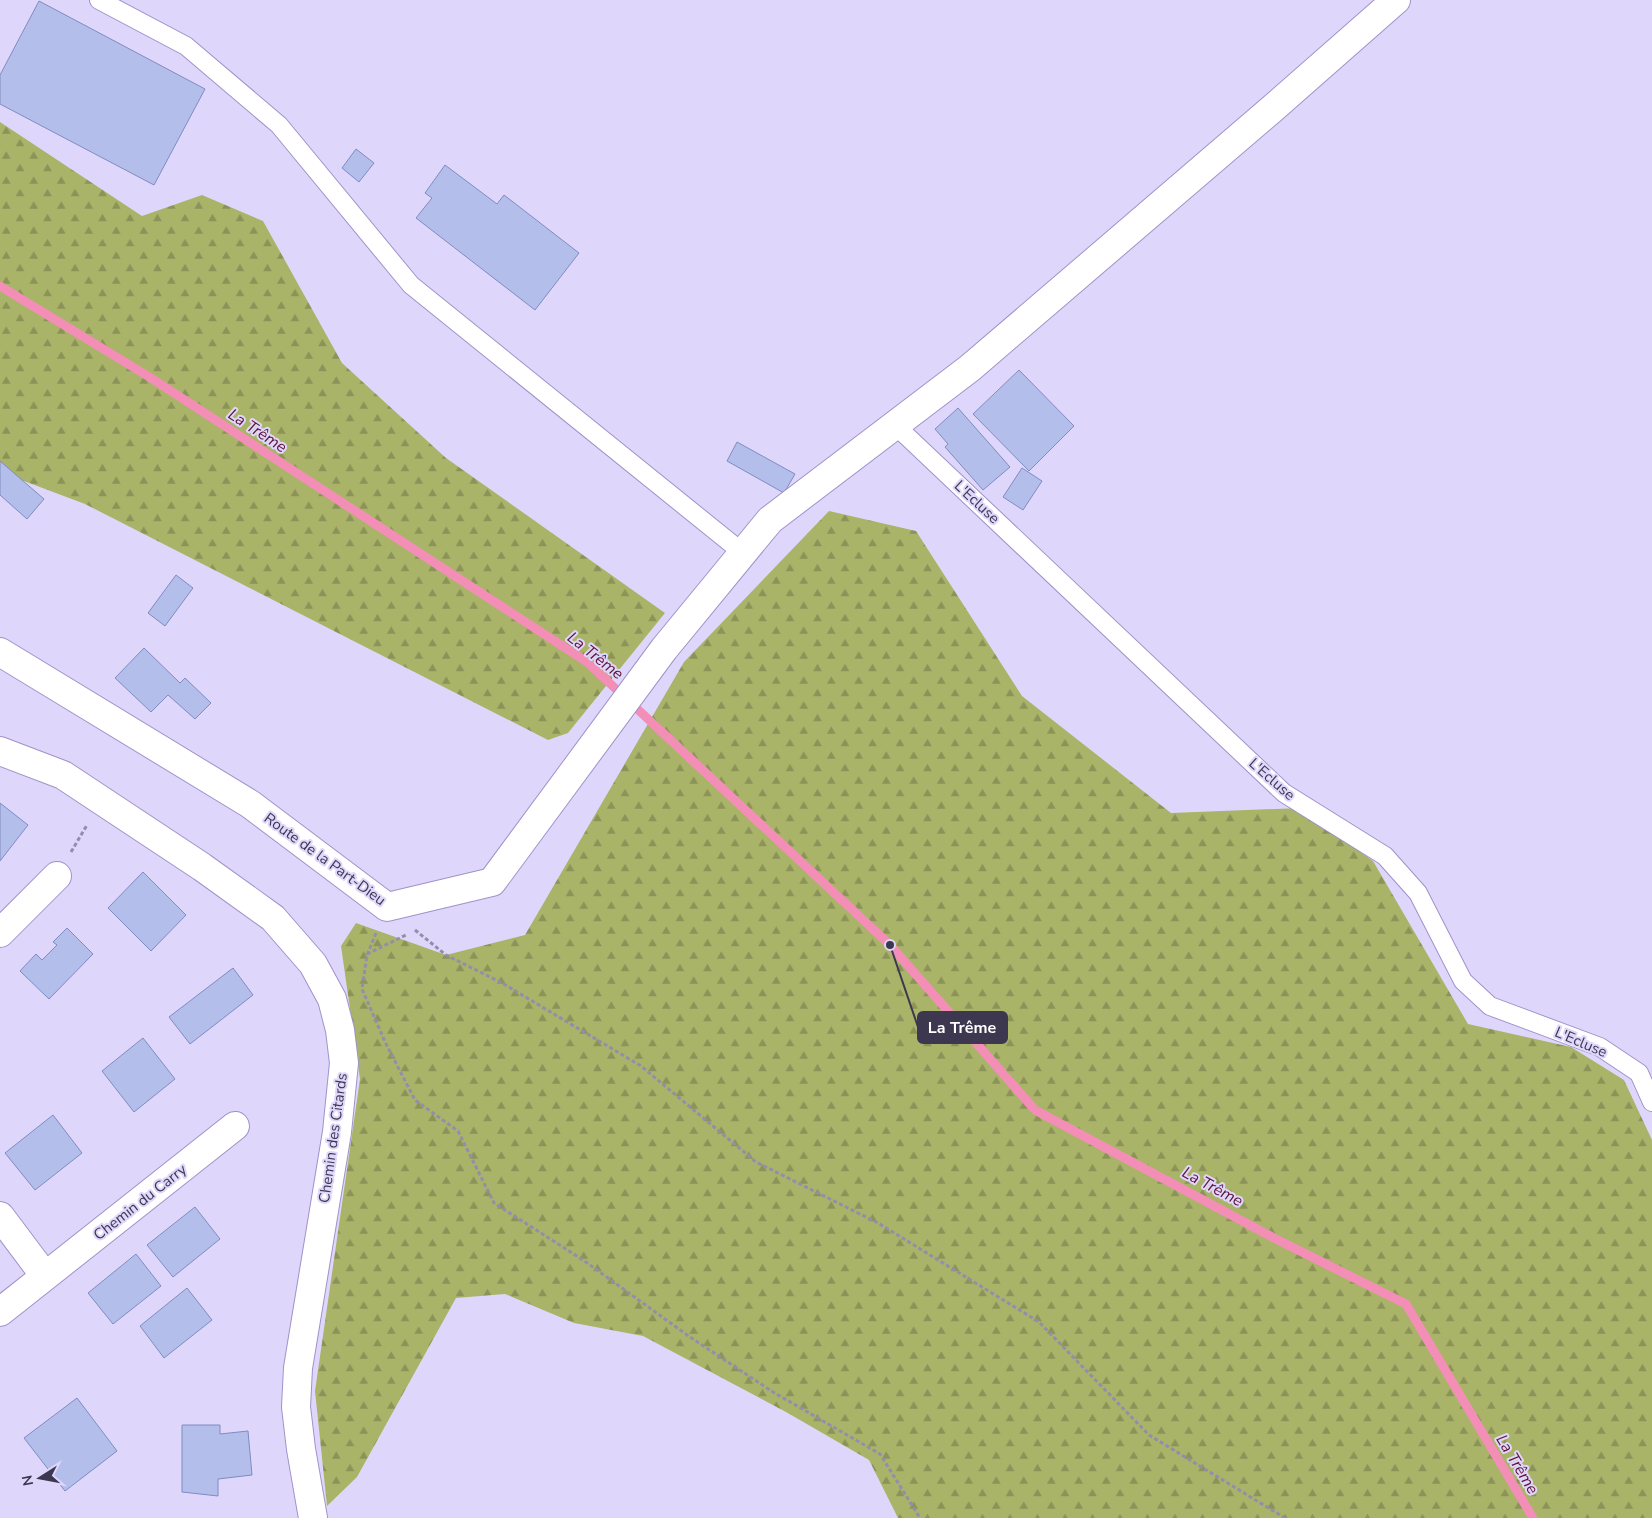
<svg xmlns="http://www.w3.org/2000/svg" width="1652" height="1518" font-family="'Nunito Sans',sans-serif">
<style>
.forest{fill:url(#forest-firs)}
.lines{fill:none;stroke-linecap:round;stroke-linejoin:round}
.stream{stroke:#f38fb7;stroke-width:9}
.building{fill:#b4beeb;stroke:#808bc1}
.service-casing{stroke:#9f92c9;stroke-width:20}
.minor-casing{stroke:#9f92c9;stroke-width:30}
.path{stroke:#948dab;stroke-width:3;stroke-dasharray:4 2.5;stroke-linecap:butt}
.service{stroke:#fff;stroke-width:18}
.minor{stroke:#fff;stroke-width:28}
.labels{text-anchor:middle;stroke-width:4;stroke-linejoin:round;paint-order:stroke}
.street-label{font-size:15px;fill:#3d374f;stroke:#dfd7fb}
.water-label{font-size:16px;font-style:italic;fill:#5e1138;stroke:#dfd7fb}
.leader{fill:none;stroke:#3d374f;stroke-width:2}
.callout-dot{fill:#3d374f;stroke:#dfd7fb;stroke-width:2}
.callout{fill:#3d374f;stroke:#3d374f;stroke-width:2}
.callout-label{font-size:16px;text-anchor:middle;font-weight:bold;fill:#fff}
</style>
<defs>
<pattern id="forest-firs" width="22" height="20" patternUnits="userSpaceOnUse" patternTransform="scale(1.25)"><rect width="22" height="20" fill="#aab468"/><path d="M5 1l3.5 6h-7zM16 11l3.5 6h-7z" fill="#8c9358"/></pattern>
</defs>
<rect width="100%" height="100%" fill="#dfd7fb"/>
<g class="forest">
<polygon points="0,122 142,216 202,195 263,221 342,363 446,458 665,613 568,733 548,740 85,504 0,472"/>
<polygon points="829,511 916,531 1022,696 1171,813 1300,808 1373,861 1468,1024 1571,1047 1624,1080 1652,1140 1652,1518 898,1518 869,1460 786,1412 643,1336 574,1323 505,1294 456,1298 357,1477 327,1506 315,1391 360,1079 341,946 356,923 446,955 525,935 684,662"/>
</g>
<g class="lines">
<polyline class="stream" points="0,286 151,378 587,662 890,945 1035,1110 1274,1238 1406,1304 1533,1518"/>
</g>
<g class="building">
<polygon points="39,1 205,89 154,185 0,104 0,75"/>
<polygon points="356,149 374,163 359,182 342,168"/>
<polygon points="445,165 497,204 504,195 579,253 535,310 416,218 432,198 425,193"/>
<polygon points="1019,370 1074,426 1029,471 973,414"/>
<polygon points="958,408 1010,467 983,490 945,447 948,444 935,429"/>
<polygon points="737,442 795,474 784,493 727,461"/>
<polygon points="0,461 44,499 27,519 0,495"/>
<polygon points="1022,468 1042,481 1023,510 1003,497"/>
<polygon points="176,575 193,588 165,626 148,613"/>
<polygon points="144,648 180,683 185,678 211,703 195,719 168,695 151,712 115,678"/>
<polygon points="0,803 28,825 0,861"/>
<polygon points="143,872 186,915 151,951 108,908"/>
<polygon points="67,928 93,954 49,999 20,971 36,954 42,960 57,945 53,942"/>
<polygon points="233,968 253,995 190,1044 169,1017"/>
<polygon points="143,1038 175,1079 134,1112 102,1071"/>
<polygon points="53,1115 82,1153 35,1190 5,1153"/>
<polygon points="195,1207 220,1239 173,1277 147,1245"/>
<polygon points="136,1254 161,1286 113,1324 88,1293"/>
<polygon points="187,1288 212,1320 164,1358 140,1326"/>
<polygon points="77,1398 117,1451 65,1491 24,1438"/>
<polygon points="182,1425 220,1425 220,1434 248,1431 252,1475 218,1479 218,1496 182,1492"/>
</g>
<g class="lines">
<g class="service-casing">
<g id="service">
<polyline points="99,0 186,46 279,125 411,285 743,553"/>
<polyline points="895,425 1284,793 1385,856 1418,893 1463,981 1490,1006 1600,1047 1639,1073 1652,1102"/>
</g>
</g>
<g class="minor-casing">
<g id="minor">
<polyline points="0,652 250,804 387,907 492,882 664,649 770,520 970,368 1272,109 1396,0"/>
<polyline points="0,751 63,775 202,867 273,918 313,964 332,999 340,1030 344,1063 337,1132 298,1368 296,1407 301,1449 313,1518"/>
<polyline points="0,933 57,876"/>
<polyline points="0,1216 45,1276"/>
<polyline points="0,1312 235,1126"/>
</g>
</g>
<g class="path">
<polyline points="71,852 87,825"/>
<polyline points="415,930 446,955 502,983 641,1066 756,1162 878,1223 1039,1322 1149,1435 1285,1518"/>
<polyline points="376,933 367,955 362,989 386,1044 415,1100 458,1131 494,1203 583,1260 690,1337 773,1392 880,1454 920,1518"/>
<polyline points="367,954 406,935"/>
</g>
<use href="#service" class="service"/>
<use href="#minor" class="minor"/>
</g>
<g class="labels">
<g class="street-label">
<text transform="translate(977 502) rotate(43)" y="5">L'Ecluse</text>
<text transform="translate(1272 779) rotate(41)" y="5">L'Ecluse</text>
<text transform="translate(325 859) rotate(36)" y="5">Route de la Part-Dieu</text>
<text transform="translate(1581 1042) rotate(23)" y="5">L'Ecluse</text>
<text transform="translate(333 1138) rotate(-82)" y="5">Chemin des Citards</text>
<text transform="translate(140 1202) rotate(-38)" y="5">Chemin du Carry</text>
</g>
<g class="water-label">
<text transform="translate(258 430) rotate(33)" y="6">La Trême</text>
<text transform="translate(596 655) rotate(38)" y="6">La Trême</text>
<text transform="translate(1213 1186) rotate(28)" y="6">La Trême</text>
<text transform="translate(1518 1464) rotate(59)" y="6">La Trême</text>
</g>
</g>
<path class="leader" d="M890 945L918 1027"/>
<circle class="callout-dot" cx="890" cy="945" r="5"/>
<rect class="callout" x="918" y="1012" width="89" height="31" rx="5"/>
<g class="callout-label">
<text x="962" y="1033">La Trême</text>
</g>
<g transform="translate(40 1478) rotate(259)" stroke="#dfd7fb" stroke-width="4" paint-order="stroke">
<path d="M0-4L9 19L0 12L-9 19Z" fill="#3d374f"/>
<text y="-8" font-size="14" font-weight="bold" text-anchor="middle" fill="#3d374f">N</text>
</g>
</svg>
